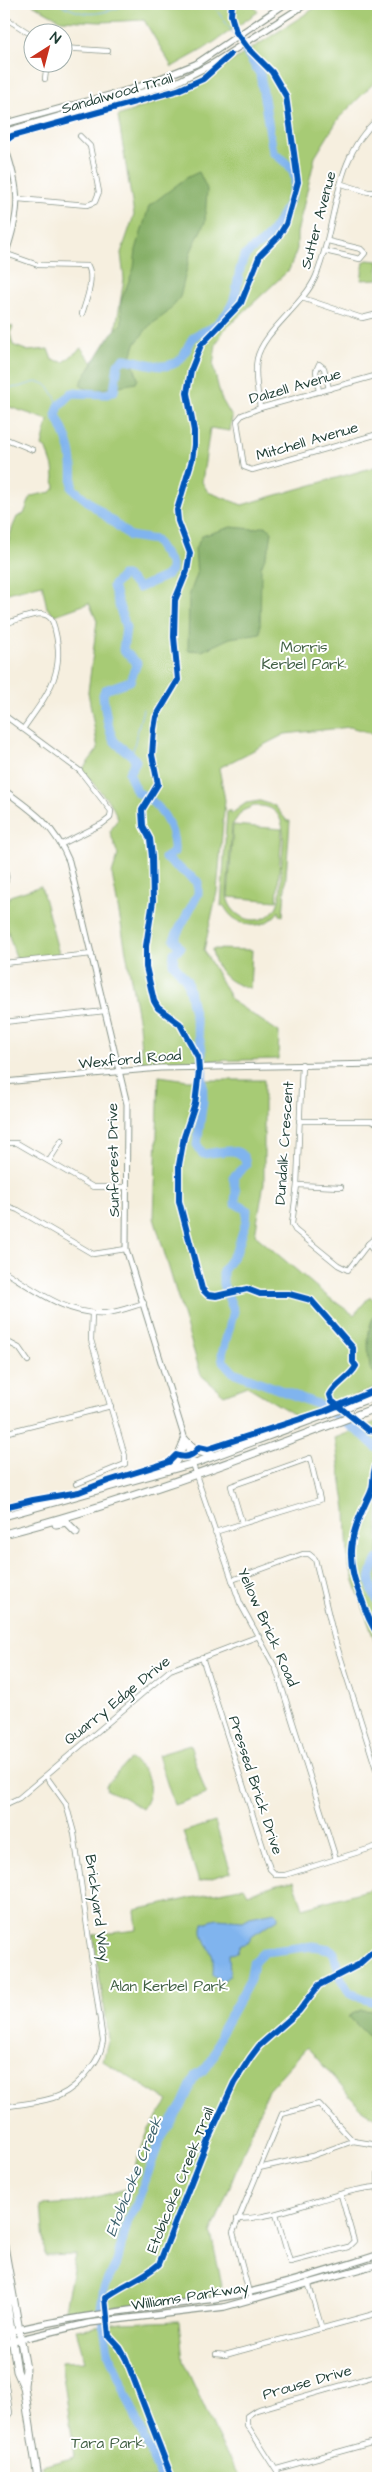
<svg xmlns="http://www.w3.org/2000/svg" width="382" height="2482" font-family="'Architects Daughter',sans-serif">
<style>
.green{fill:#a7cb74;stroke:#638454;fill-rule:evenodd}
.forest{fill:#85af66;stroke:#52764d}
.water{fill:#80b4ee;stroke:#507891}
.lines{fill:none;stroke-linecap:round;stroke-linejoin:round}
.stream{stroke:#80b4ee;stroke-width:1}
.river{stroke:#80b4ee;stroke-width:9}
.minor-casing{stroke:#8a968a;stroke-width:6}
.tertiary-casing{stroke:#8a968a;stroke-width:7}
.secondary-casing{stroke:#8a968a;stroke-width:8}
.primary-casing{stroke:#8a968a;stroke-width:9}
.minor{stroke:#fff;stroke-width:4.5}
.tertiary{stroke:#fff;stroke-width:5}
.secondary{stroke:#fff;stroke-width:5.5}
.primary{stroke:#fff;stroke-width:7}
.cycleway-casing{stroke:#fff;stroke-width:9}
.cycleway{stroke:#0057b8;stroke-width:6}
.labels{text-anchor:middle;stroke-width:4;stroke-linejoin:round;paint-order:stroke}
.street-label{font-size:15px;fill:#1f3d34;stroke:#fff}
.park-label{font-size:15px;fill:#416044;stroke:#fff}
.water-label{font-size:16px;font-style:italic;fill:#3c616c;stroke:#fff}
</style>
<rect width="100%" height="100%" fill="#fff"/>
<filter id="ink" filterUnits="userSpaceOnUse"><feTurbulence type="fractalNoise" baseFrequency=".02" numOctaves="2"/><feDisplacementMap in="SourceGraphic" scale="10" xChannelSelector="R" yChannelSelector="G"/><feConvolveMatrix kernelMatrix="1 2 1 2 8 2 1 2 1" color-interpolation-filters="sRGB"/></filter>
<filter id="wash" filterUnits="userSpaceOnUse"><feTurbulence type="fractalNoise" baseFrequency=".0096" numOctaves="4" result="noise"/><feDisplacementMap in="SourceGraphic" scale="20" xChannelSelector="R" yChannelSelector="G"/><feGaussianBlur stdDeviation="1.12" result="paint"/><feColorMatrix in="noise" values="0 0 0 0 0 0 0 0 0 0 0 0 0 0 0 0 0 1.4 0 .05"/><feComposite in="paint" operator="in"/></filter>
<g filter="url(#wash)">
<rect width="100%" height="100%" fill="#f6efdf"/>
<g class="green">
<polygon points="32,4 252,4 258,12 204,49 172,67 144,20 101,22 61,20"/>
<path d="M321 4H378V79L339 118 315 157 297 233V249L289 270 224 330 216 344 213 366 221 398 232 417 230 431 210 428 202 482 208 492 242 505 378 466V735L350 727 285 734 219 768 225 800 217 892 204 950 232 1001 279 1032 278 1059 142 1063 139 1024 112 874 118 855 110 832 118 818 111 804 82 770 98 749 88 692 97 621 89 603 55 615 47 608 42 584 4 594C4 566 5 542 17 517L24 514 31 496 51 492 55 488 53 467 47 449 42 446 48 420 4 405V323L13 327 10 333 13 345 28 351 48 349 52 360 64 362 81 348 92 362 114 340 124 279 121 253 134 215 118 116 186 91Z"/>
<polygon points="367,260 378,261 378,279 361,280 364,262"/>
<path d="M260 801 275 806 287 821H290L283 916 280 915 279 911C264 932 236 929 224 906H221L227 811H231V814L246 803ZM254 806C292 803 283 844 281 868 281 879 282 895 277 906 264 930 230 921 227 895L232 825 242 811Z"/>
<polygon points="233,825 282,829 277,901 228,897"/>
<path d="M41 886 59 954 17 960C10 939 0 915 10 896Z"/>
<path d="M212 949 252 950 250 988C228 984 215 971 212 949Z"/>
<polygon points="159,1076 188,1080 264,1080 264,1183 255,1235 327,1296 354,1315 370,1296 378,1304 378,1387 300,1418 247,1386 224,1395 201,1375 154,1218"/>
<polygon points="378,1421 378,1651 348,1563 346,1509 335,1438"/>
<polygon points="190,1745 206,1794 174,1805 158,1755"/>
<path d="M130 1759C151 1771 155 1790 142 1809L125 1798 107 1790 106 1785Z"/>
<polygon points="215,1822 231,1872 199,1882 183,1832"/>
<polygon points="294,1881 303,1908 378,1887 378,2119 360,2108 307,2047 268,2090 211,2234 224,2294 64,2313 76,2255 45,2256 41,2205 74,2203 126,2189 149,2129 168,2101 103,2061 109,2038 93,1935 137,1930 135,1910 244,1887 248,1894 277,1884"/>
<polygon points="179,2321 183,2361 222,2446 241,2478 44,2478 42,2466 75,2457 61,2362 85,2361 76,2330 121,2323"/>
</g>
<g class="forest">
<polygon points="199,172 207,189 205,222 191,251 180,297 167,313 149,326 135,344 131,357 138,379 136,383 90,391 80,384 111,334 122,323 121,301 134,268 136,250 149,206 186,178"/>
<polygon points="265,526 272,531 270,545 261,567 260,633 230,638 202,651 188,650 189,596 197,574 195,549 202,536 231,527 253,529"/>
<path d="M377 1310H378V1376L370 1369C368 1348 365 1329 377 1310Z"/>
<polygon points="361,2010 378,2011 378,2046 348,2016"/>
</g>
<path class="water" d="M275 1912 278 1915V1919L254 1934 248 1943 240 1945 237 1953 229 1954 230 1975 222 1982 213 1975C213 1969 214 1959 212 1954 207 1941 199 1938 203 1923L217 1919 243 1921 250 1917Z"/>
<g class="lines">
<g class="stream">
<path d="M59 4C89 19 99 14 130 4"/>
<polyline points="212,4 235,35"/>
<path d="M4 386C29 395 41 361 59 406"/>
<polyline points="132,754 143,709"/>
</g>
<g class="river">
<path d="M244 48 260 74 273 152C281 159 293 166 295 178 297 194 276 227 266 239 260 245 250 249 245 256 236 270 240 289 232 304 229 311 217 326 210 329 203 333 198 332 193 338 186 347 185 360 173 364 159 370 138 360 124 359L118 364 114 391 107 394 72 393 59 406 56 415C70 443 74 456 72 488L130 536 155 540 171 564V570L166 576 139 588 126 576H122L113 586 126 628 123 650 137 663 130 681 105 690 103 695C105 709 107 726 113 739 119 749 131 751 136 761L129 773 137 792C159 801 176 828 174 852L165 858 198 882V894L174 939 180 948 174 953 173 963 187 981 202 1050 203 1100 197 1145 203 1154C218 1153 244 1143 246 1165L233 1177 236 1191 235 1203 247 1210 246 1222 237 1250 223 1271V1284L234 1311 222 1354 223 1361 233 1372 322 1406 363 1435 378 1449"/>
<path d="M378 1559C367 1578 368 1583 378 1602"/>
<polyline points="161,2478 108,2351 101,2308 104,2288 117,2262 128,2220 136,2206 160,2140 182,2105 195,2076 206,2068 213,2058 221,2032 250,1980 253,1963 264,1952 313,1946 329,1949 334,1953 340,1977 349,1992 361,1998 378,2003"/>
</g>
</g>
</g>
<g filter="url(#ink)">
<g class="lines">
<g class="minor-casing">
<g id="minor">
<polyline points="4,21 10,21 32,35"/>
<polyline points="62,48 108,51"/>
<polyline points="45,79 47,62"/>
<polyline points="342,184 368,192 378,192"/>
<polyline points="18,199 87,205 95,202 99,192 90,146 80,136"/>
<polyline points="325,251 360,259 365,253 361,249 328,241"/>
<path d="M4 253 38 265 88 266C95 279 86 301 82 314"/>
<polyline points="302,298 362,318 378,314"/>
<polyline points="378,375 260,408 242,415 237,421 244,467 252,470 378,434"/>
<polyline points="319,392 316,371 319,364 324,368 329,389"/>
<path d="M260 408C258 392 254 375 257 359 263 331 304 305 316 276 338 223 332 158 378 119"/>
<polyline points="4,438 33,450"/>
<polyline points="4,520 5,522"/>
<path d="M4 624C15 621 30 614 41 614 51 615 53 621 55 630 66 673 47 695 23 729"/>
<polyline points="4,715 80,771 111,811 110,818 102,824 62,844"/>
<path d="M4 868C7 874 8 879 4 885"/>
<polyline points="4,963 92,954"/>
<polyline points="4,1022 105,1011"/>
<polyline points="302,1064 297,1185 292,1224 295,1230 338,1265 348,1270 368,1244 378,1235"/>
<polyline points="299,1121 371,1121 378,1123"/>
<polyline points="4,1143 17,1143 93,1187 126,1187"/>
<polyline points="49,1161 62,1140"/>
<polyline points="297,1185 341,1187"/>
<polyline points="4,1205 18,1210 93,1254 126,1249"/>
<polyline points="368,1244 378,1257"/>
<path d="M4 1271C35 1290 68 1316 106 1313 119 1312 131 1307 144 1303"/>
<polyline points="4,1340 19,1348 28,1361"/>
<polyline points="4,1433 111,1406"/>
<polyline points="196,1475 240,1603 276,1669 336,1859"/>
<polyline points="76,1484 125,1464 125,1456 91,1340 92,1313"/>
<polyline points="215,1532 320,1500 310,1458 231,1486 242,1523"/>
<polyline points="232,1580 303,1554 309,1554 315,1559 334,1637 378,1775"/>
<polyline points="202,1657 270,1869 276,1875 285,1875 378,1846"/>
<polyline points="4,1805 19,1798 170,1670 259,1636"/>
<path d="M4 2107C43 2100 64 2104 90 2069 97 2060 101 2053 103 2041L74 1833 66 1804 46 1776"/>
<polyline points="378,2145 378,2210"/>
<polyline points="259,2168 312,2156 353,2141 378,2145"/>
<polyline points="276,2214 290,2262 348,2247 354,2241 341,2195"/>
<path d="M237 2219C286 2218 329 2191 377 2187"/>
<polyline points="308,2282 322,2329"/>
<polyline points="251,2300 233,2232 282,2114 319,2104 353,2141"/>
<polyline points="216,2354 225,2355 378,2313"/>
<polyline points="4,2372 10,2413 4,2421"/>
<polyline points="277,2469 378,2441"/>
<polyline points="281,2478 247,2425 247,2416 256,2410 378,2375"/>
</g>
</g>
<g class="tertiary-casing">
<g id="tertiary">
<path d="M4 144C21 191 21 211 4 258"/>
<path d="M4 790C34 812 54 825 69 861L127 1104 126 1249 196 1475"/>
<polyline points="4,1082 160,1068 378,1064"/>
</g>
</g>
<g class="secondary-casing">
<g id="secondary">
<polyline points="4,124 136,88 196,64 285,4"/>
<polyline points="4,132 175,83 212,64 306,4"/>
<path d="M4 2333C73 2315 143 2309 213 2299 267 2291 326 2271 378 2255"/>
<polyline points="4,2343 89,2323 224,2307 378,2264"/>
</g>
</g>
<g class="primary-casing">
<g id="primary">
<polyline points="185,1440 197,1451 213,1455"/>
<polyline points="168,1469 176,1461 185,1440"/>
<polyline points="4,1516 198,1462 378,1395"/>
<polyline points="56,1524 66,1522 76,1532"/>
<path d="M4 1534C132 1501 254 1453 378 1407"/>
<polyline points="4,2246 26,2369 24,2385"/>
<polyline points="11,2298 7,2304 17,2371 24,2387 38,2478"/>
</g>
</g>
<use href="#minor" class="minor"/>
<use href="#tertiary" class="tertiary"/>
<use href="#secondary" class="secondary"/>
<use href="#primary" class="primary"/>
<g class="cycleway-casing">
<g id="cycleway">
<path d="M232 4 231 15 236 32 247 47 272 72 286 96 298 182 286 224 278 237 260 255 241 303 201 345 191 370 187 393 194 431V445L192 460 177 510 178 521 190 553 187 571 175 600 174 637 178 680 156 717 154 729 152 755 158 784 142 810 143 826 150 839 152 857 153 901 146 946V967L154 1001 158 1008 180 1024 198 1057 199 1071 195 1104 184 1137 179 1165V1201L202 1289 208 1295 216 1296 247 1289 260 1294H289L311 1300 353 1348V1362L356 1366C350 1378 336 1383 330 1395L332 1401 368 1430 378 1431"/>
<polyline points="4,142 12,136 178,90 203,79 230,55"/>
<path d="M378 1462C370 1473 376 1483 370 1494 350 1535 343 1556 362 1600 366 1613 371 1624 378 1635"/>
<path d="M4 1507 33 1500 79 1492 108 1481 169 1462 176 1455C185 1459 194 1456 199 1447L208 1449 325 1411 378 1389"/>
<path d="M172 2478 126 2359 120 2348 109 2336 105 2298C122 2285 142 2279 159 2264L207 2142 234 2083 250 2058 259 2046 299 2011 319 1985 358 1965 378 1947"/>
</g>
</g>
<use href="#cycleway" class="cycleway"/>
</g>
</g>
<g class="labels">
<g class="street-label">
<text transform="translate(117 93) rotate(-16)" y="5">Sandalwood Trail</text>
<text transform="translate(318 220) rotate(-75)" y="5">Sutter Avenue</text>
<text transform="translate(295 386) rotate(-16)" y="5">Dalzell Avenue</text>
<text transform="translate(307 441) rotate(-16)" y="5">Mitchell Avenue</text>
<text transform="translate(130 1059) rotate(-5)" y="5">Wexford Road</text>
<text transform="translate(284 1143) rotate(-86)" y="5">Dundalk Crescent</text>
<text transform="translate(113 1160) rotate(-91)" y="5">Sunforest Drive</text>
<text transform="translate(268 1627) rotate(66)" y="5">Yellow Brick Road</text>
<text transform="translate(117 1700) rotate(-39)" y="5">Quarry Edge Drive</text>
<text transform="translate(256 1785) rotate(72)" y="5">Pressed Brick Drive</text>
<text transform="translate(98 1908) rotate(82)" y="5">Brickyard Way</text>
<text transform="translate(180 2180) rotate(-68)" y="5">Etobicoke Creek Trail</text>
<text transform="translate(190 2296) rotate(-9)" y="5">Williams Parkway</text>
<text transform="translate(307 2382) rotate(-16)" y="5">Prouse Drive</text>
</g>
<g class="park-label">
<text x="304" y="652">Morris<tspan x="304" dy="17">Kerbel Park</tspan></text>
<text x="169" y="1991">Alan Kerbel Park</text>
<text x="108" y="2448">Tara Park</text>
</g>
<g class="water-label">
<text transform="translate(133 2176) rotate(-68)" y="6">Etobicoke Creek</text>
</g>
</g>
<rect width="382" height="2482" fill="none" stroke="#fff" stroke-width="20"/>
<g transform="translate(48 48) rotate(36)"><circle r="24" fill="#ffffff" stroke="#a5b1ae"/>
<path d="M0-4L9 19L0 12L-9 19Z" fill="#c8321e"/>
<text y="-8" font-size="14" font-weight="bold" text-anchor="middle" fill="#1f3d34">N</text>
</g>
</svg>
